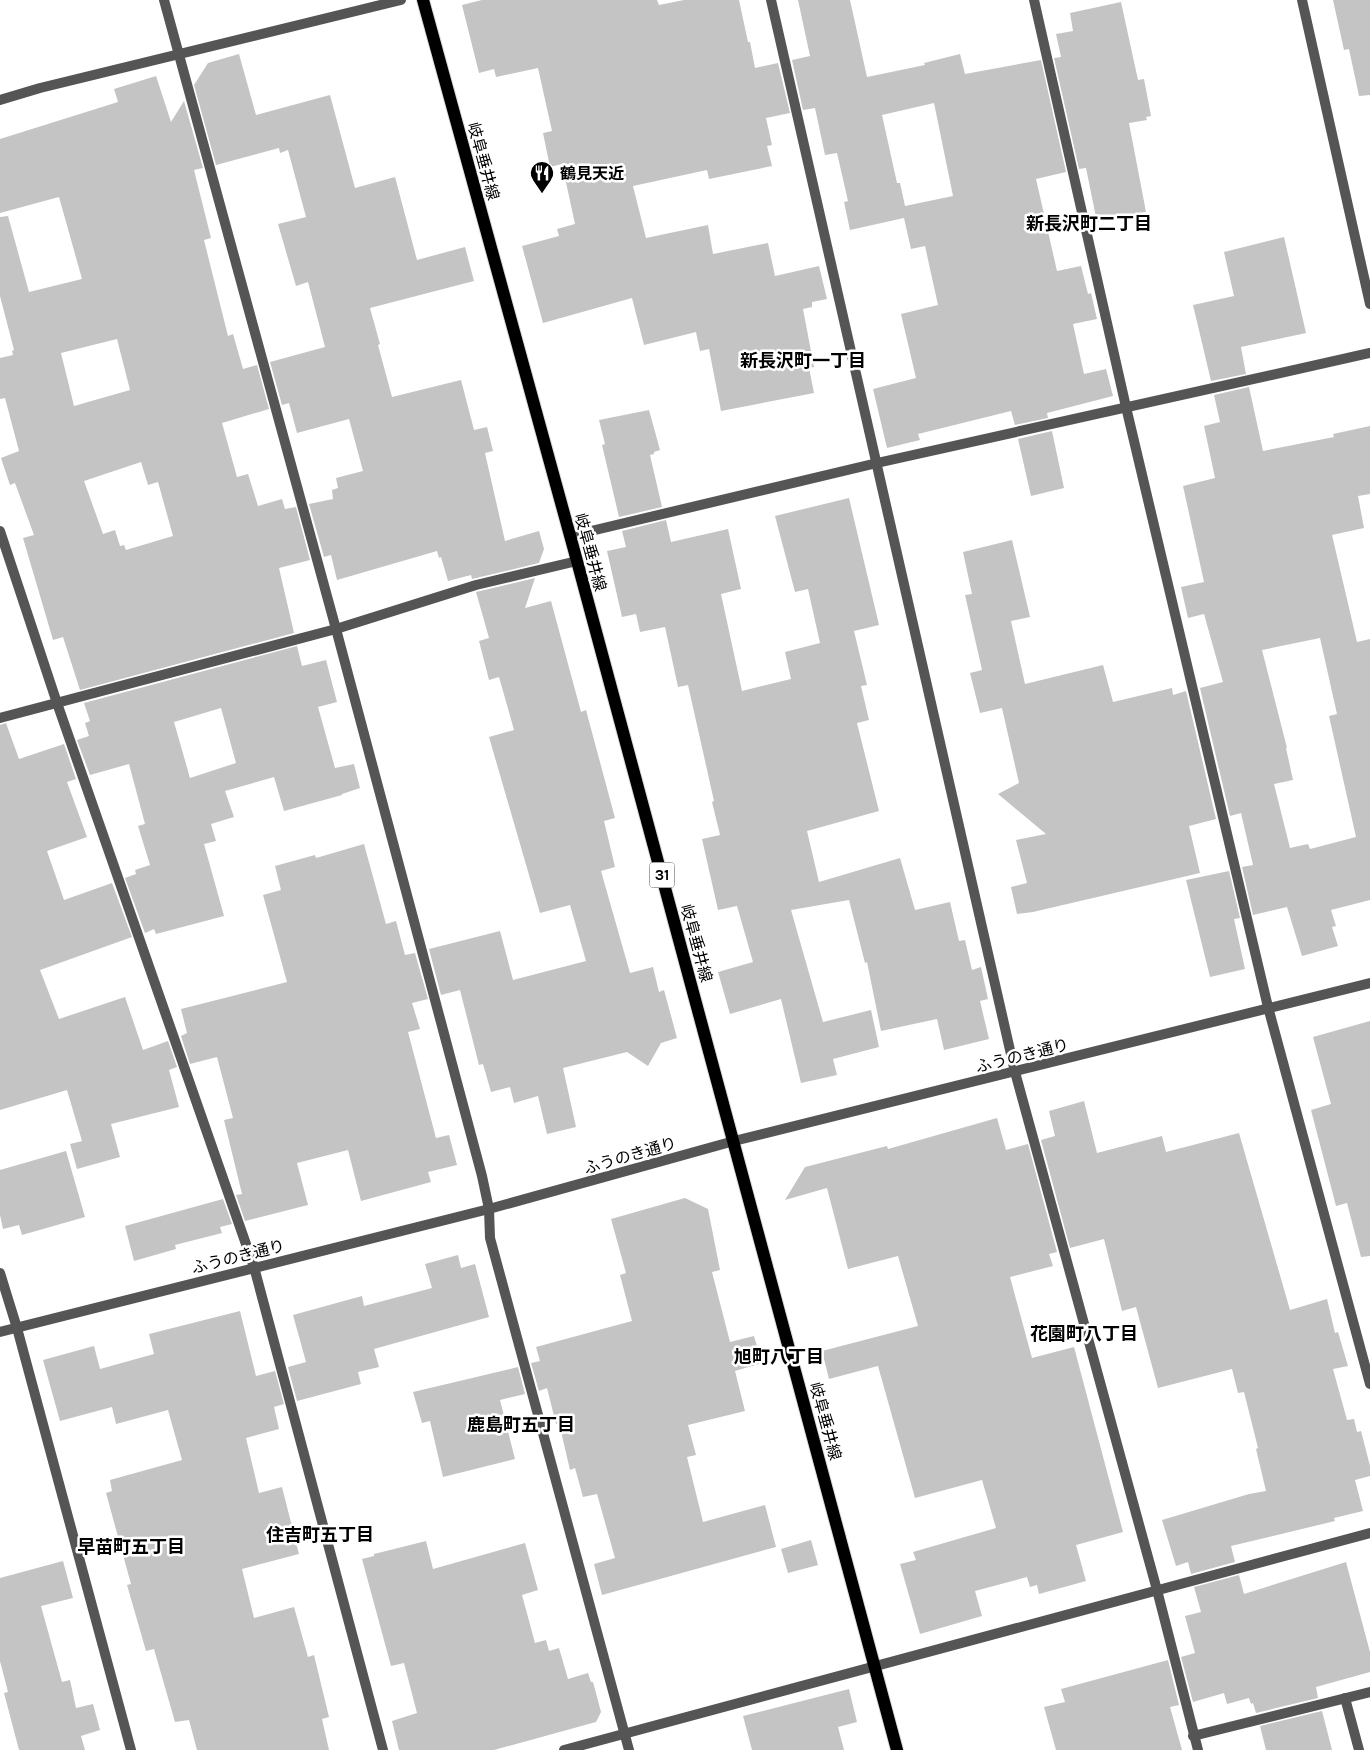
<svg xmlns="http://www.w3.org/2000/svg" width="1370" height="1750" font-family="Karla,'Noto Sans JP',sans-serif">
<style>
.building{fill:#c4c4c4;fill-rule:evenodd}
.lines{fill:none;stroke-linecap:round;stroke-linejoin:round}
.primary-casing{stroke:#dbdbdb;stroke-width:14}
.minor{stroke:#555;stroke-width:10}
.tertiary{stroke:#555;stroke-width:10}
.primary{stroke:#000;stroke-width:12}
.labels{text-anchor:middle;stroke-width:5;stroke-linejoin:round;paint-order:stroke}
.shield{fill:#fff;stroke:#4c4c4c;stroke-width:1}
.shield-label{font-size:15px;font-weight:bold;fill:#000}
.street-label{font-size:16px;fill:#000;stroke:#fff}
.poi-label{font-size:16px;font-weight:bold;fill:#000;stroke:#fff;text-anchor:start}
.neighbourhood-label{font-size:18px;font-weight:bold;fill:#000;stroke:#fff}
</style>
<rect width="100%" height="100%" fill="#fff"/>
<g class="building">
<polygon points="482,0 657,0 659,5 684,0 739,0 748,42 750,42 755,68 778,63 790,113 766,118 772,145 767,146 772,166 709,179 707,170 633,186 646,238 708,225 713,254 768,243 775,276 819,266 827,299 812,302 812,307 803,309 814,367 809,368 814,393 721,411 709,349 700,351 696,332 644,345 632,298 543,323 522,246 559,236 557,229 575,224 562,164 550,167 543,133 552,131 538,68 496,77 494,69 479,73 462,5"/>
<path d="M798 0H850L867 77 925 65 924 63 960 54 965 74 1041 60 1066 172 1036 179 1057 271 1081 266 1088 294 1091 293 1097 319 1073 324 1084 374 1106 369 1113 396 1047 413 1048 418 1015 425 1011 411 918 434 920 440 887 448 873 389 916 378 901 314 938 305 925 246 911 249 904 218 850 230 844 202 848 201 837 153 825 155 815 108 803 110 792 60 810 56ZM934 103 953 196 905 206 900 183H897L882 115Z"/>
<polygon points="1333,0 1370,0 1370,95 1359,96 1349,49 1344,50"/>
<polygon points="1121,2 1138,80 1144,79 1151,116 1146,117 1147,120 1129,123 1146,212 1097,222 1086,168 1079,169 1054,58 1061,57 1056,34 1073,31 1070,13"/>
<polygon points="239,54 256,115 330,95 355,188 395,177 417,260 465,247 474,281 370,308 380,344 378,345 392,397 461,380 474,430 487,427 493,451 485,453 505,541 539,531 544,549 539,563 472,579 471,575 448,581 441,557 439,558 437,551 337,580 331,555 324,557 309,504 333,499 332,490 338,488 336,478 363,471 349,419 297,433 289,403 282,405 270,362 325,347 308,282 296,286 278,224 306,217 288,150 280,153 279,148 216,165 194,85 208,63"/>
<path d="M156 76 171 122 184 101 203 168 194 170 211 238 204 240 228 336 233 334 243 369 257 365 269 409 222 423 237 477 248 474 258 506 282 499 285 509 296 507 310 560 279 568 294 633 80 690 63 637 53 640 23 538 34 535 15 483 10 485 1 458 19 451 5 398 0 399V358L13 355 12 351 14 350 0 296V217L8 216 29 292 82 279 59 197 0 213V139L118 102 114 89ZM117 339 130 390 74 406 61 353ZM141 462 148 485 158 482 173 536 126 550 124 545 120 546 115 530 103 534 84 481Z"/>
<polygon points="1284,237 1306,333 1241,347 1246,374 1211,381 1193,305 1234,296 1224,252"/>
<path d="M1249 387 1263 451 1334 437 1333 434 1370 426V494L1358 496 1364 528 1332 535 1357 642 1370 639V900L1331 910 1336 926 1332 927 1338 946 1302 956 1287 907 1253 915 1242 867 1253 865 1241 813 1230 816 1200 688 1223 682 1204 614 1188 618 1181 587 1204 582 1183 486 1215 478 1204 426 1220 422 1214 395ZM1320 638 1337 714 1329 716 1356 837 1310 849 1308 844 1290 848 1274 784 1293 780 1286 748H1287L1262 650Z"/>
<polygon points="649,410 660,450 654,452 654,454 650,455 662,507 619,517 602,445 605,444 599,420"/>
<polygon points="1052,431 1064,488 1031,496 1018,439"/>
<polygon points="849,498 879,625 854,631 867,685 861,686 869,720 857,723 879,811 807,831 819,882 900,858 915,910 950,902 959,941 965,940 972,970 981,967 988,999 980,1001 989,1039 944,1050 937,1019 881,1031 867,962 865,963 849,900 791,910 823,1022 871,1010 879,1047 833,1059 837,1075 801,1083 781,999 730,1014 718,972 753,962 737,906 718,910 702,839 720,835 712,802 714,801 688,685 678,687 665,627 640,632 636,614 622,617 607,551 626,547 622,531 666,520 671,542 728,529 741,589 721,594 742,691 791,679 785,652 820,643 808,589 795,592 775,516"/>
<polygon points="1012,540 1030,617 1011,621 1025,684 1103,665 1113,702 1172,688 1173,695 1186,691 1216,819 1189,826 1200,873 1033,912 1017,914 1011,887 1027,883 1016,840 1046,834 998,794 1019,783 1002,708 980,713 970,673 982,670 965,595 972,594 963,552"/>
<polygon points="535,578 525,608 551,601 581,712 586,710 615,818 604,821 615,867 601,871 630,973 653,967 659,992 664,990 677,1038 661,1043 648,1066 627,1052 563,1068 576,1127 547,1134 538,1096 514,1103 510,1087 491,1092 483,1064 479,1065 460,990 441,995 429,949 500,931 513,980 586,961 570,905 540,913 489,737 514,730 499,677 489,680 479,641 489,638 476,592"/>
<path d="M297 646 302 666 326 660 337 702 318 707 335 768 354 764 360 788 342 794V795L284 811 274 777 225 791 234 817 211 824 216 841 204 844 224 916 156 934 154 929 145 933 125 878 136 874 135 870 150 865 138 826 145 824 129 764 90 775 77 740 89 736 85 723 90 721 84 703ZM221 708 236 763 190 778 174 722Z"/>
<polygon points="6,723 19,759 64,744 76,779 67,782 87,837 47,851 64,900 112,883 132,937 40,970 59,1019 125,997 143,1050 168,1041 177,1067 169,1070 179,1107 111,1124 120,1157 77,1169 70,1144 82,1141 67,1090 0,1110 0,725"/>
<polygon points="364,844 386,924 396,921 405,955 415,953 428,999 412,1003 420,1029 408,1032 436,1138 449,1135 457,1165 428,1172 431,1182 361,1201 348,1150 297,1163 308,1205 245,1221 236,1195 242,1194 224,1120 233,1118 217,1057 190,1064 181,1036 187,1033 181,1009 287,982 263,895 281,890 275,866 315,855 316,858"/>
<polygon points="1229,871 1240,918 1234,919 1245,969 1210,977 1186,880"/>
<polygon points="1370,1021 1370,1256 1361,1257 1347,1203 1336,1206 1311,1110 1331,1104 1313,1037"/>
<polygon points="1084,1101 1097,1153 1162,1136 1166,1152 1239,1133 1290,1310 1327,1299 1335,1333 1338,1332 1348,1366 1333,1369 1347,1420 1354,1419 1357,1432 1361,1431 1370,1466 1370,1476 1355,1480 1363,1511 1334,1518 1335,1521 1231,1546 1235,1562 1191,1574 1188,1562 1176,1566 1162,1520 1249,1494 1266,1491 1256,1449 1258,1448 1244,1392 1238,1393 1232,1369 1158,1388 1136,1307 1122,1311 1104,1239 1070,1248 1041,1140 1055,1136 1049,1111"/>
<polygon points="997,1118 1006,1150 1028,1144 1057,1252 1049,1254 1053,1266 1010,1277 1032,1358 1074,1347 1123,1532 1076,1545 1086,1581 1039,1594 1037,1585 1030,1587 1027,1577 975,1591 982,1616 920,1634 900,1564 916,1560 913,1552 996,1528 982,1480 915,1498 878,1366 829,1379 822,1351 918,1326 898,1256 848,1269 827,1188 785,1200 805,1167 887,1146 888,1149"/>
<polygon points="66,1151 85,1217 22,1235 19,1225 3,1229 0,1215 0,1170"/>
<polygon points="685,1198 708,1209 720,1270 712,1272 730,1342 754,1336 762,1363 735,1371 745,1411 688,1425 696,1455 687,1457 703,1522 765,1505 776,1547 602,1595 594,1564 615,1558 597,1494 583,1497 575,1468 570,1470 559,1423 556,1424 547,1388 539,1391 531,1363 540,1361 536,1347 632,1321 620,1275 626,1273 611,1219"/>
<polygon points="223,1199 232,1224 220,1227 222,1233 175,1245 176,1249 134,1261 125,1226"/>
<polygon points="458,1255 461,1268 475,1264 489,1317 374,1349 379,1367 358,1372 361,1384 297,1401 288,1367 306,1362 293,1315 362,1296 364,1306 432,1288 425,1264"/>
<polygon points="240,1311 256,1376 275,1371 284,1404 274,1407 279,1429 246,1438 259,1493 282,1487 299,1554 242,1569 254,1618 294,1607 308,1657 314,1655 329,1717 322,1719 329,1750 197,1750 189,1720 175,1722 154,1649 146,1651 127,1585 131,1584 106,1493 112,1491 110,1480 182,1460 168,1410 116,1424 112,1407 60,1421 43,1360 94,1346 100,1369 154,1354 149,1334"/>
<polygon points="518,1367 525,1394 500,1400 515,1459 443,1477 430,1421 422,1423 413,1392"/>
<polygon points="811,1540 818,1565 788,1573 781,1549"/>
<polygon points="426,1541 433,1569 525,1543 538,1590 522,1595 535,1643 546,1640 549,1651 559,1648 568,1679 588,1673 591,1682 593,1682 601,1712 596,1722 494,1750 399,1750 392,1721 417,1713 404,1663 391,1666 362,1559 374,1556 374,1554"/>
<polygon points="63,1561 73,1598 41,1606 62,1682 70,1680 76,1708 93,1704 100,1730 81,1736 85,1750 19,1750 4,1693 8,1692 0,1661 0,1578"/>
<polygon points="1346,1562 1370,1652 1370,1672 1316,1687 1318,1698 1256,1713 1253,1703 1251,1704 1249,1698 1227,1704 1224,1693 1193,1702 1181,1657 1195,1653 1185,1616 1201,1612 1194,1587 1239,1575 1244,1594"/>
<polygon points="1168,1660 1179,1705 1170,1707 1182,1750 1056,1750 1044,1707 1065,1702 1061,1689"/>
<polygon points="849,1689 857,1722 838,1727 844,1750 752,1750 743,1716"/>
<polygon points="1322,1711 1332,1750 1266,1750 1260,1726"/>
</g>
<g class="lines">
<g class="primary-casing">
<polyline id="primary" points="423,0 577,561 897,1750"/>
</g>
<g class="minor">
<polyline points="164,0 336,629 482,1176 489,1209 490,1238 629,1750"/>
<polyline points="771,0 1015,1072 1157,1590 1198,1750"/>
<polyline points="1034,0 1126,407 1268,1007 1370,1384"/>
<polyline points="1302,0 1370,304"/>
<polyline points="0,100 40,88 401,0"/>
<polyline points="0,531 57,703 254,1267 383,1750"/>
<polyline points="570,536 877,463 1370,353"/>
<polyline points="0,718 336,629 476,585 577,561"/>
<polyline points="0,1273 17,1328 131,1750"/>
<polyline points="1345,1698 1359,1750"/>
<polyline points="1193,1736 1370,1692"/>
<polyline points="564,1750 1370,1533"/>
</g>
<polyline class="tertiary" points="0,1332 489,1209 734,1141 1370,983"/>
<use href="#primary" class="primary"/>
</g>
<defs>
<g id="restaurant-pin" transform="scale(1.25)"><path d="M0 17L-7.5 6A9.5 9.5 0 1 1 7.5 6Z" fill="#000" stroke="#fff"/><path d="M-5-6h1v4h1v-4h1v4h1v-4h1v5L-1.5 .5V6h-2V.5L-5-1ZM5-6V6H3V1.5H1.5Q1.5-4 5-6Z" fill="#fff"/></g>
</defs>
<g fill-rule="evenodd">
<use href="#restaurant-pin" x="542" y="173"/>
</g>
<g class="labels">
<rect class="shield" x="649.5" y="862.5" width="25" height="25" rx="4"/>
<g class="shield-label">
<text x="662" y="880">31</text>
</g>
<g class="street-label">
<text transform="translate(484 161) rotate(75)" y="6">岐阜垂井線</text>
<text transform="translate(591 552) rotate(75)" y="6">岐阜垂井線</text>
<text transform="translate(697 943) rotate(75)" y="6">岐阜垂井線</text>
<text transform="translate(1022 1055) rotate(-14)" y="6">ふうのき通り</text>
<text transform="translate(630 1155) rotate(-16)" y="6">ふうのき通り</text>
<text transform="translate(238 1256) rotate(-14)" y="6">ふうのき通り</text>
<text transform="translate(826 1421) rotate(75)" y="6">岐阜垂井線</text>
</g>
<g class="poi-label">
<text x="560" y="179">鶴見天近</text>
</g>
<g class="neighbourhood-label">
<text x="1089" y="230">新長沢町二丁目</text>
<text x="803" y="367">新長沢町一丁目</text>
<text x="1084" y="1340">花園町八丁目</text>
<text x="779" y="1363">旭町八丁目</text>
<text x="521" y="1431">鹿島町五丁目</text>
<text x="320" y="1541">住吉町五丁目</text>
<text x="131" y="1553">早苗町五丁目</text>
</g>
</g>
</svg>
